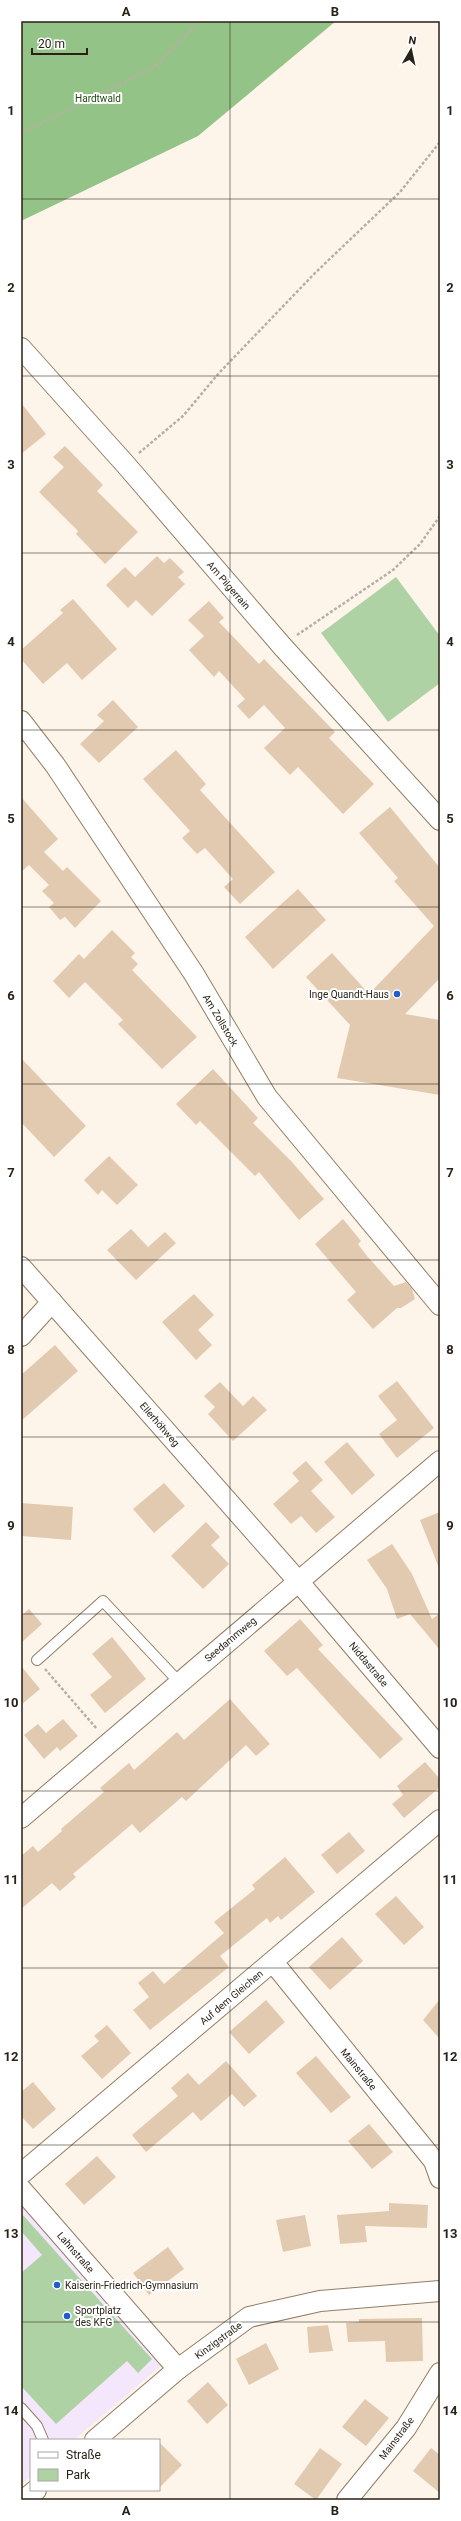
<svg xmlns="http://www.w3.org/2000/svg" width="461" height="2521" font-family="Roboto,sans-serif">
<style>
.education{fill:#f4e7fb}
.green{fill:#afd2a5}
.forest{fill:#94c387}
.building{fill:#e2cab0}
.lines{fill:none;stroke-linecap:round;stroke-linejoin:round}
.service-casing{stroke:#927d64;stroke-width:12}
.minor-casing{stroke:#927d64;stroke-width:22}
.path{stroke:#b8afa4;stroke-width:2.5;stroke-dasharray:3 2;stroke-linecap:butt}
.service{stroke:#fff;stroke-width:10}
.minor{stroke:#fff;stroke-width:20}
.grid{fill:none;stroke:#2a2117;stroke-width:1;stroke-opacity:0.55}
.poi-dot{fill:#205dca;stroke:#fff;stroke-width:1.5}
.labels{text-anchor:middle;stroke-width:4;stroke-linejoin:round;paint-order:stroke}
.park-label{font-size:10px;fill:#204c10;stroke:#fff}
.street-label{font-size:10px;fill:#2a2117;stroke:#fff}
.poi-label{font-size:10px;fill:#2a2117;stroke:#fff;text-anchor:start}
.neatline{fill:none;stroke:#2a2117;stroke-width:1.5}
.grid-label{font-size:13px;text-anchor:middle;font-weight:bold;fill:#2a2117}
</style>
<rect width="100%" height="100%" fill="#fef5ea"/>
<polygon class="education" points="21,2206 163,2364 74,2440 31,2440 31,2476 21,2485"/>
<g class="green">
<polygon points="396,577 440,636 440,683 388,722 321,633"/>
<polygon points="21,2213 152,2359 138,2373 127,2361 56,2424 21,2386 21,2273 42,2255 21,2231"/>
</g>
<polygon class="forest" points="21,21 336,21 198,136 21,221"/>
<g class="building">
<polygon points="21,403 46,434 21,454"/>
<polygon points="65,446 103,485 97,491 138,532 105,564 76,534 78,531 39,492 64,467 53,457"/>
<polygon points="157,556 164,563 170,558 184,572 178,577 185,584 152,616 136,600 128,608 106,585 125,567 135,577"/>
<polygon points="73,599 117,649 82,680 67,663 43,684 21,659 21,650 63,613 60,610"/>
<polygon points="209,601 224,618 219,622 259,664 264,659 335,732 329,738 374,784 343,814 298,767 290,775 264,748 285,728 264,705 249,719 237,706 245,699 219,671 214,677 189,650 204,636 188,620"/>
<polygon points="113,700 138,727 99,763 80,744 104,721 97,715"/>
<polygon points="176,750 206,784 200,790 275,872 240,904 224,887 233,879 205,848 197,854 182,838 190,831 143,779"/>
<polygon points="21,797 58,839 44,852 63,871 67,867 101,901 75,928 65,917 60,920 49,907 54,903 42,891 49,885 29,865 21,872"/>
<polygon points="390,807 440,868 440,978 405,1014 440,1020 440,1095 337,1078 350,1025 306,977 332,953 369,994 434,926 394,881 398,878 359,833"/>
<polygon points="298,889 326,920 273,969 245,937"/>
<polygon points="112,930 135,953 131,957 138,964 132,970 197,1037 162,1069 118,1024 123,1020 85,982 69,998 53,981 79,954 84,959"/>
<polygon points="21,1058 86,1126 54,1157 21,1122"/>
<polygon points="213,1069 258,1118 253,1123 291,1161 324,1199 299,1220 259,1172 255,1176 200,1121 196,1125 176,1104"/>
<polygon points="109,1156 138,1185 117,1205 102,1190 98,1195 84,1180"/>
<polygon points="343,1219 361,1241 358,1244 367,1256 394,1286 406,1282 412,1289 415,1299 401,1308 397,1308 373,1329 347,1300 356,1292 315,1244"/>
<polygon points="131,1229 148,1247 165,1232 176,1243 136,1280 107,1250"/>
<polygon points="194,1294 214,1315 198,1330 212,1345 196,1360 162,1322"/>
<polygon points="55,1345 78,1371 21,1421 21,1375"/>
<polygon points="397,1381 434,1428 397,1458 379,1434 397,1420 378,1396"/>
<polygon points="220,1382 243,1406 253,1396 267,1410 233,1441 208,1414 215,1407 204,1396"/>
<polygon points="347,1442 375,1475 352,1495 324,1462"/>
<polygon points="306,1461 323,1480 311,1491 335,1517 316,1533 301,1516 291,1524 273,1504 299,1481 292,1473"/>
<polygon points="164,1483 185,1506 154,1533 133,1509"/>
<polygon points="21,1503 73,1507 71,1540 21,1536"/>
<polygon points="440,1512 440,1568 439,1568 420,1520"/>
<polygon points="206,1522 220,1537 211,1545 229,1564 203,1589 171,1556"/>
<polygon points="392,1544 412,1574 432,1619 440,1613 440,1650 410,1614 397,1619 387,1589 367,1560"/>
<polygon points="29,1609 42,1624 21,1643 21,1616"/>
<polygon points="300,1619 323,1645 318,1649 403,1739 380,1759 297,1668 287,1676 264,1651"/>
<polygon points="112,1637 146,1679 105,1713 90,1695 112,1677 92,1654"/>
<polygon points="21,1666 40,1689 21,1705"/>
<polygon points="230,1699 270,1744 256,1756 246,1745 186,1801 182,1797 140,1833 132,1824 73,1874 76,1877 60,1891 52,1883 21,1909 21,1856 33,1846 38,1852 62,1831 61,1829 104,1792 100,1788 129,1763 134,1770 177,1732 184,1740"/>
<polygon points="63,1719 78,1736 60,1751 57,1747 44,1759 24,1735 38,1724 46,1733"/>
<polygon points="425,1762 440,1779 440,1787 404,1818 392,1804 403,1795 397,1786"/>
<polygon points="349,1832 365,1851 337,1874 321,1855"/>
<polygon points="285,1857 315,1892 281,1920 278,1916 270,1923 267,1918 220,1956 229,1967 150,2030 133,2010 149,1997 138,1983 153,1971 164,1984 224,1933 214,1922 255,1889 252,1885"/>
<polygon points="396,1896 424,1927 404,1945 375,1914"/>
<polygon points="342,1937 363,1961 330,1990 309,1967"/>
<polygon points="440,1999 440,2039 423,2020"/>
<polygon points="266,2000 285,2022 249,2054 229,2032"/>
<polygon points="107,2025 131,2053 102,2079 81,2056 99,2041 94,2036"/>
<polygon points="316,2056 351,2097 331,2113 296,2073"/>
<polygon points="226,2061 257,2096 244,2107 232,2094 201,2121 193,2112 146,2152 132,2135 178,2096 171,2088 188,2073 199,2085"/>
<polygon points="33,2082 56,2109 33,2129 21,2116 21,2092"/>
<polygon points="369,2124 393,2152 372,2169 348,2141"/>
<polygon points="97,2156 116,2177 84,2205 65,2184"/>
<polygon points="389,2203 428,2205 427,2228 365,2226 367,2242 340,2244 337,2215 389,2211"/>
<polygon points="305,2215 311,2246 283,2252 276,2220"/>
<polygon points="168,2247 184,2269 149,2295 133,2273"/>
<polygon points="422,2318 423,2361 386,2362 385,2341 348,2342 346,2323 359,2322 359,2319"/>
<polygon points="328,2325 333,2351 309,2353 307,2327"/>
<polygon points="266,2343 279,2369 249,2385 236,2359"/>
<polygon points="208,2382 228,2405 207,2424 187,2401"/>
<polygon points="365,2399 389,2418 366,2446 342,2427"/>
<polygon points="159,2442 182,2465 159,2488"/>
<polygon points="320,2448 342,2464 316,2500 294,2484"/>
<polygon points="431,2448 440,2455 440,2493 413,2471"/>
</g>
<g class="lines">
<g class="service-casing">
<g id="service">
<polyline points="37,1660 103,1601 179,1682"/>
<polyline points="21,2408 37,2426 43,2440"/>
</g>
</g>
<g class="minor-casing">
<g id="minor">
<polyline points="21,348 126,465 282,646 440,820"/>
<polyline points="21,721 55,765 194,974 267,1097 440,1305"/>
<polyline points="21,1267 298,1581 440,1748"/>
<polyline points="21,1336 52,1302"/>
<polyline points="21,1818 440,1461"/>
<polyline points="273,1962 434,2161 440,2178"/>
<polyline points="21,2174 440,1820"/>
<polyline points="21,2189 178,2369"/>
<polyline points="95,2440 178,2369 249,2317 320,2301 440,2291"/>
<polyline points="24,2500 36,2490"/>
<polyline points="347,2500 406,2428 440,2373"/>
</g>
</g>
<g class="path">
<polyline points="21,133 155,67 200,21"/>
<polyline points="139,453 183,416 219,373 315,273 400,192 440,142"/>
<polyline points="297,635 393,570 420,544 440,516"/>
<polyline points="45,1669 97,1729"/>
</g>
<use href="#service" class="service"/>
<use href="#minor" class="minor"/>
</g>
<path class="grid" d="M230 21V2500M21 199H440M21 376H440M21 553H440M21 730H440M21 907H440M21 1084H440M21 1260H440M21 1437H440M21 1614H440M21 1791H440M21 1968H440M21 2145H440M21 2322H440"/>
<g class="poi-dot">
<circle cx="397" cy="994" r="4"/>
<circle cx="57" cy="2285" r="4"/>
<circle cx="67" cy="2316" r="4"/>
</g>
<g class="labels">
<g class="park-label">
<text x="98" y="102">Hardtwald</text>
</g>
<g class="street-label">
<text transform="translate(229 585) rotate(49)" y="4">Am Pilgerrain</text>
<text transform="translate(221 1020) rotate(59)" y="4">Am Zollstock</text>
<text transform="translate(160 1424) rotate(49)" y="4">Ellerhöhweg</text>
<text transform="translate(230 1639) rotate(-40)" y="4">Seedammweg</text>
<text transform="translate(369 1664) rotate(50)" y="4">Niddastraße</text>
<text transform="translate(231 1997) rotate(-40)" y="4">Auf dem Gleichen</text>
<text transform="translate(359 2069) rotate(51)" y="4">Mainstraße</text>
<text transform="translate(76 2252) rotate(49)" y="4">Lahnstraße</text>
<text transform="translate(218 2340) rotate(-36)" y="4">Kinzigstraße</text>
<text transform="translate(396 2438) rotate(-53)" y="4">Mainstraße</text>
</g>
<g class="poi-label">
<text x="389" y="998" text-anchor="end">Inge Quandt-Haus</text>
<text x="65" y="2289">Kaiserin-Friedrich-Gymnasium</text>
<text x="75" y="2314">Sportplatz<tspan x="75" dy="12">des KFG</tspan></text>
</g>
</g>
<rect width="461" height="2521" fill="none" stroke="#ffffff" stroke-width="44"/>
<rect x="30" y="2439" width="130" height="52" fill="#ffffff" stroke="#aaa6a2"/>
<rect x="38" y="2452" width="20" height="6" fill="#ffffff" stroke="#aaa6a2"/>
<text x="66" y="2459" font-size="12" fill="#2a2117">Straße</text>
<rect x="38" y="2469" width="20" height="12" fill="#afd2a5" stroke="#aaa6a2"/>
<text x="66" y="2479" font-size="12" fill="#2a2117">Park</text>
<g transform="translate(411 50) rotate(9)" stroke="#ffffff" stroke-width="3" paint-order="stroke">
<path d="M0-3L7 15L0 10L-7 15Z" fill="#2a2117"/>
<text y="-6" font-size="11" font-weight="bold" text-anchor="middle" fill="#2a2117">N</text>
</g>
<path d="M32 48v6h55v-6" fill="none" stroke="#2a2117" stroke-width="2"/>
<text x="38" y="48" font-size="12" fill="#2a2117" stroke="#ffffff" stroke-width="3" paint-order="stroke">20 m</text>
<rect x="22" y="22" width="417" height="2477" class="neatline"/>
<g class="grid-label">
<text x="126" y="16">A</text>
<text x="335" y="16">B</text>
<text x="11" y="115">1</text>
<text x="450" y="115">1</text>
<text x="11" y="292">2</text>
<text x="450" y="292">2</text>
<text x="11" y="469">3</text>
<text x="450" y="469">3</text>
<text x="11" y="646">4</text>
<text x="450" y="646">4</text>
<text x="11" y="823">5</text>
<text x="450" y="823">5</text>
<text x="11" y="1000">6</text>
<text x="450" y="1000">6</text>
<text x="11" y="1177">7</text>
<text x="450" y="1177">7</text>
<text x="11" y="1354">8</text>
<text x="450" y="1354">8</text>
<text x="11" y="1530">9</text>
<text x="450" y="1530">9</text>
<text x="11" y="1707">10</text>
<text x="450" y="1707">10</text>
<text x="11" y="1884">11</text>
<text x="450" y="1884">11</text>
<text x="11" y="2061">12</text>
<text x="450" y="2061">12</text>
<text x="11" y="2238">13</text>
<text x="450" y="2238">13</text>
<text x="11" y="2415">14</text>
<text x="450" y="2415">14</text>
<text x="126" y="2515">A</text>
<text x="335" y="2515">B</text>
</g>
</svg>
